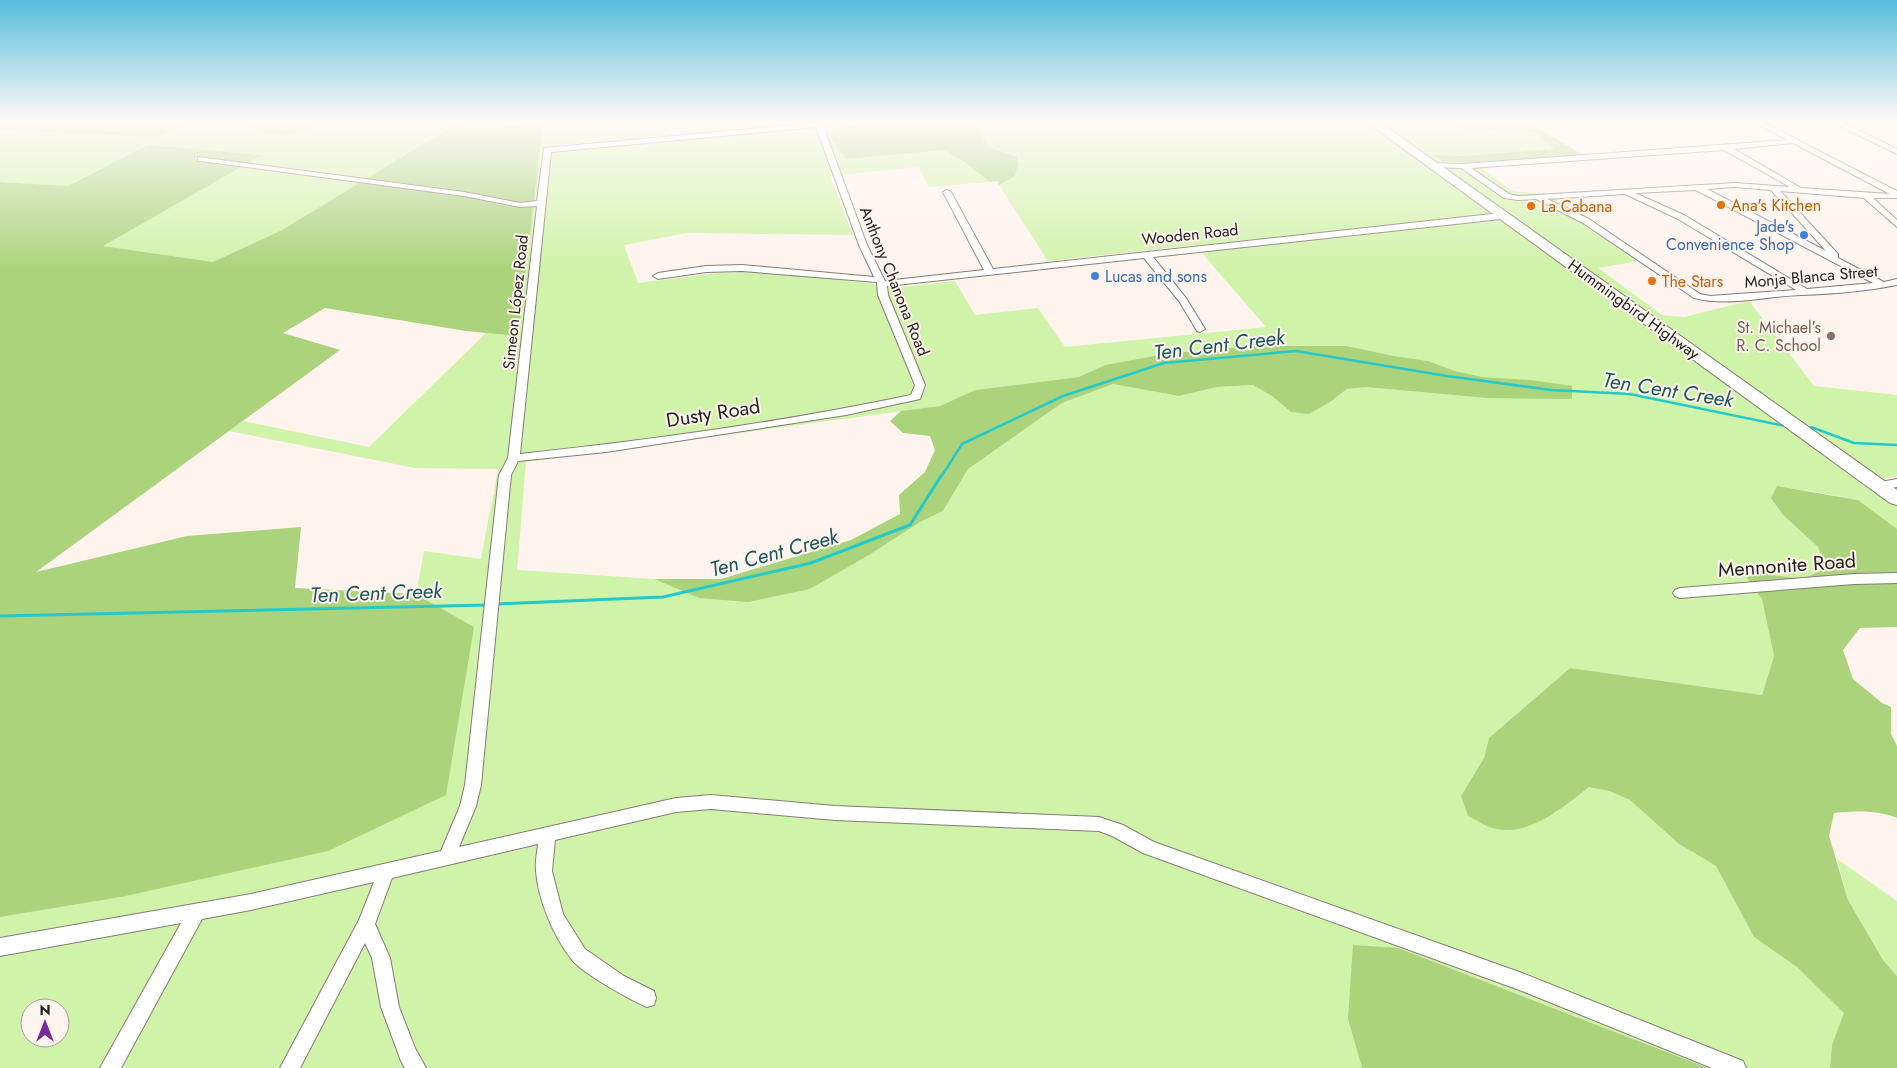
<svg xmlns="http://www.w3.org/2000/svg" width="1897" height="1068" font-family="Jost,sans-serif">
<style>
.green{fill:#cff3a8;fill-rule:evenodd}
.forest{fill:#aad37b}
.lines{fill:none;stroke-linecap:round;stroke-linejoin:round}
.stream-far1{stroke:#24c9ca;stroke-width:2.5}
.stream{stroke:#24c9ca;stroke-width:3}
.street-casing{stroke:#867b76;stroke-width:2}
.primary-casing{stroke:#867b76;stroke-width:2}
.street{fill:#fff;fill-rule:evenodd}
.primary{fill:#fff;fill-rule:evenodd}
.food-dot{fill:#e8710a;stroke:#fff3ed;stroke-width:2}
.shop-dot{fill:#3f7fe0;stroke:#fff3ed;stroke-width:2}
.education-dot{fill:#8d6e63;stroke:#fff3ed;stroke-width:2}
.labels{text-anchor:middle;stroke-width:4;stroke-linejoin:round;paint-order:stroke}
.far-food-label{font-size:16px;fill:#c56008;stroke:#fff3ed;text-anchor:start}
.far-shop-label{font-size:16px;fill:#366cbe;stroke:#fff3ed;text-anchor:end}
.far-street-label{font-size:16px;fill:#262220;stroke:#fff3ed}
.far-education-label{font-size:16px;fill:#785e54;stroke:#fff3ed;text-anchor:end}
.street-label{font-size:20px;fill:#262220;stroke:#fff3ed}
.water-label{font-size:21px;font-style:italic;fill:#1c595a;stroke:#fff3ed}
</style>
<rect width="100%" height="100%" fill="#fff3ed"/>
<g class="green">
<path d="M199 120H252L250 125 299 133 326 120H896L856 124 834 130 830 137 846 159 944 150 962 160 990 182 929 187 918 167 830 176 853 235 687 233 624 245 638 283 718 273 767 272 868 283 893 288 955 281 975 315 1038 308 1065 347 1266 327 1195 245 1048 261 999 185 1015 176 1017 157 988 147 973 120H1367L1897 503V529L1858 500 1817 492 1777 487 1783 515 1818 547 1826 568 1803 579 1742 572 1762 599 1774 656 1762 695 1570 668 1489 738 1484 758 1461 796 1555 813 1589 787 1609 791 1630 800 1679 844 1716 866 1754 937 1797 967 1845 1013 1832 1045 1830 1068H1708L1398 948 1348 1019 1362 1068H0V917L121 897 474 627 416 594 424 551 481 559 498 469 415 468 229 431 243 421 369 447 486 333 518 336 515 124 501 129 451 127 282 230 213 262 102 246 261 155 148 145 68 186 0 182V130L154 137ZM1251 346H1347L1394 356 1428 361 1455 371 1483 377 1531 380 1572 398H1486L1366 387 1347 389 1330 402 1291 412 1272 396 1254 385 1217 387 1179 396 1113 384 1062 403 968 469 943 511 920 522 869 555 810 589 699 598 654 579 517 570 526 462 940 406 975 390 1080 377 1105 365 1165 354ZM30 1008H60V1038H30Z"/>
<polygon points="1376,120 1447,120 1461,127 1490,132 1534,132 1556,149 1463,156 1435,155 1443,161 1474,163 1583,155 1590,159 1479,166 1513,191 1547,194 1650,259 1598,268 1662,315 1684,317 1749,301 1814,386 1897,395 1897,476 1878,479"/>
<polygon points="1837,859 1897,901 1897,976 1883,960 1848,900"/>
</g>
<g class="forest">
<polygon points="0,120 199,120 154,137 0,130"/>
<path d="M252 120H326C318 124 309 129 301 132 287 137 260 135 250 125Z"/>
<polygon points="896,120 973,120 988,147 1017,157 1018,164 1015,176 999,185 997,181 990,182 962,160 944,150 846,159 830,137 834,130 856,124"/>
<polygon points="1448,120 1447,120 1600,120 1534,125 1583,155 1474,163 1443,161 1434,155 1463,156 1555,149 1534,132 1476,131 1461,127"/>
<polygon points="543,123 518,336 466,331 325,308 283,333 340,350 36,572 187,536 301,527 295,588 416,594 474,627 446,795 328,851 121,897 0,917 0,182 68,186 148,145 262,155 103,246 213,262 282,230 451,127 501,129 515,124"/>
<polygon points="1251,346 1347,346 1394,356 1428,361 1455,371 1483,377 1531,380 1572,386 1572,399 1486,398 1366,387 1347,389 1330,402 1309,414 1291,412 1272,396 1253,385 1217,387 1179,396 1113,384 1062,403 968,469 943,511 920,522 869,555 810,589 748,602 699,598 654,579 721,579 851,540 900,514 899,495 925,472 935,450 930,436 903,433 890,421 901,411 940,406 975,390 1079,377 1105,365 1165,354"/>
<path d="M1777 486 1858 500 1897 529V627L1860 628 1843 650 1853 679 1882 703 1891 707V734L1897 746V818C1877 810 1855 811 1834 813L1829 836 1848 900 1883 960 1897 976V1068H1830L1832 1045 1844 1013 1797 967 1754 937 1716 866 1679 844 1630 800 1609 791 1589 787C1562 808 1526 840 1489 827 1482 824 1475 819 1468 816L1461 796 1484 758 1489 738 1570 668 1762 695 1774 656 1762 599 1742 571 1803 579 1826 568 1818 547 1783 515 1771 498Z"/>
<polygon points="1353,945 1398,948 1708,1068 1362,1068 1348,1019"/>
</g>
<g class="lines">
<g class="stream-far1">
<polyline points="1811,427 1854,443 1897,445"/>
<polyline points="941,477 962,444 1063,396 1164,363 1296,351 1447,376 1551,390 1630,394 1785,426"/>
</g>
<g class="stream">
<polyline points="495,604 663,597 811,563 910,525 941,476"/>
<polyline points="0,616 488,605"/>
</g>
<g class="street-casing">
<g id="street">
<path d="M814 120H821L867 245 885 281 984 270 943 192 947 190 951 192 993 269 1501 213 1505 216 1501 219 1153 257 1186 298 1205 329 1200 332 1197 331 1179 301 1144 258 887 286 888 295 925 385 920 399 846 415 606 452 518 461 511 475 481 785 476 806 459 847 676 798 711 795 835 806 1099 817 1123 825 1154 842 1522 973 1743 1061 1746 1068H1712L1522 991 1143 853 1112 836 1099 831 835 820 711 809 676 812 555 840 552 871 563 914 585 949 624 976 654 991 656 998 654 1005 647 1007C630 1000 582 973 572 960 554 937 538 900 536 871 535 862 537 853 538 844L392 878 375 924 390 958 399 1007 415 1048 426 1068H405L401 1061 381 1007 372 958 365 943 300 1068H280L359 920 374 882 251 910 202 919 121 1068H100L181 923 0 956V938L251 894 441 851 460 806 465 785 499 475 508 458 537 206 520 207 464 196 201 161H198V157L464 192 520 203 537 201 544 148 815 123ZM816 127 859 245 874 277 742 265 706 266 658 273 653 276 658 279 706 272 742 271 877 282 878 295 915 385 911 395C783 422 651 440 520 454L551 152Z"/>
<path d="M1750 120H1759L1897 191V198H1873L1897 220V227L1864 198 1780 191 1838 254V258L1884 282 1897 279V285C1867 291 1832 294 1801 295 1766 296 1729 307 1694 298L1583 223 1536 199 1518 200 1504 198 1461 168 1431 167 1427 165 1431 163 1463 164 1787 140ZM1793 143 1890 194 1801 188 1734 149ZM1724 150 1790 187 1735 183 1518 196 1509 194 1471 168ZM1735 187 1771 190 1826 251 1707 189ZM1696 190 1873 283 1807 289 1684 215 1635 193ZM1625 194 1678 219 1796 290 1710 296 1700 294 1589 219 1547 199Z"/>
<polygon points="1828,120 1837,120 1897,149 1897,154"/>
<polygon points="1897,479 1897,487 1879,490 1873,486 1875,483"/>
<polygon points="1897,573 1897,583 1854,584 1680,598 1675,596 1673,593 1675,590 1680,588 1854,574"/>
</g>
</g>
<g class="primary-casing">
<polygon id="primary" points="1364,120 1377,120 1897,490 1897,505 1890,503"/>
</g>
<use href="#street" class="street"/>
<use href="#primary" class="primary"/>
</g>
<linearGradient id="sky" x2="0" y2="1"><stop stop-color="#59bcdc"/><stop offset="0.45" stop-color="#fffaf7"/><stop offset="1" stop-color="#fffaf7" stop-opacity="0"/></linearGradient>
<rect width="1897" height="269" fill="url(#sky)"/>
<g class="food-dot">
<circle cx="1721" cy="205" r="5"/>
<circle cx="1531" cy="206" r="5"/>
<circle cx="1652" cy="281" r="5"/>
</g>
<g class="shop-dot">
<circle cx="1804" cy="235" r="5"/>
<circle cx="1095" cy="276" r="5"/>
</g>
<circle class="education-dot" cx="1831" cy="336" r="5"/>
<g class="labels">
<g class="far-food-label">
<text x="1731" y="211">Ana's Kitchen</text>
<text x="1541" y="212">La Cabana</text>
<text x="1662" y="287">The Stars</text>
</g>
<g class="far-shop-label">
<text x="1794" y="232">Jade's<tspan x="1794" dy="18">Convenience Shop</tspan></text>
<text x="1105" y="282" text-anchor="start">Lucas and sons</text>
</g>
<g class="far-street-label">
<text transform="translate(1190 234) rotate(-6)" y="6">Wooden Road</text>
<text transform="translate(1811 276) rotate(-5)" y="6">Monja Blanca Street</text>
<text transform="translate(895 281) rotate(68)" y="6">Anthony Chanona Road</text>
<text transform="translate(515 302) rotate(-84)" y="6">Simeon López Road</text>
<text transform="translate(1634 309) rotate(36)" y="6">Hummingbird Highway</text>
</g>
<g class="far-education-label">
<text x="1821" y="333">St. Michael’s<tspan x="1821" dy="18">R. C. School</tspan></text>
</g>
<g class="street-label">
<text transform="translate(713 413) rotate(-9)" y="7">Dusty Road</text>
<text transform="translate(1787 565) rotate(-4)" y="7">Mennonite Road</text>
</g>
<g class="water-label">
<text transform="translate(1219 345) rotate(-7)" y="7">Ten Cent Creek</text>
<text transform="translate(1668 390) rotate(9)" y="7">Ten Cent Creek</text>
<text transform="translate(774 553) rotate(-15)" y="7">Ten Cent Creek</text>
<text transform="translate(376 593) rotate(-2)" y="7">Ten Cent Creek</text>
</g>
</g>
<g transform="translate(45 1023)"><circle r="24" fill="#fff3ed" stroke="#a89f9b"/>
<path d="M0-4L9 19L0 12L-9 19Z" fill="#7a299a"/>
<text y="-8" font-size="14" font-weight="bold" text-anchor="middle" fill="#262220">N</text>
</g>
</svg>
